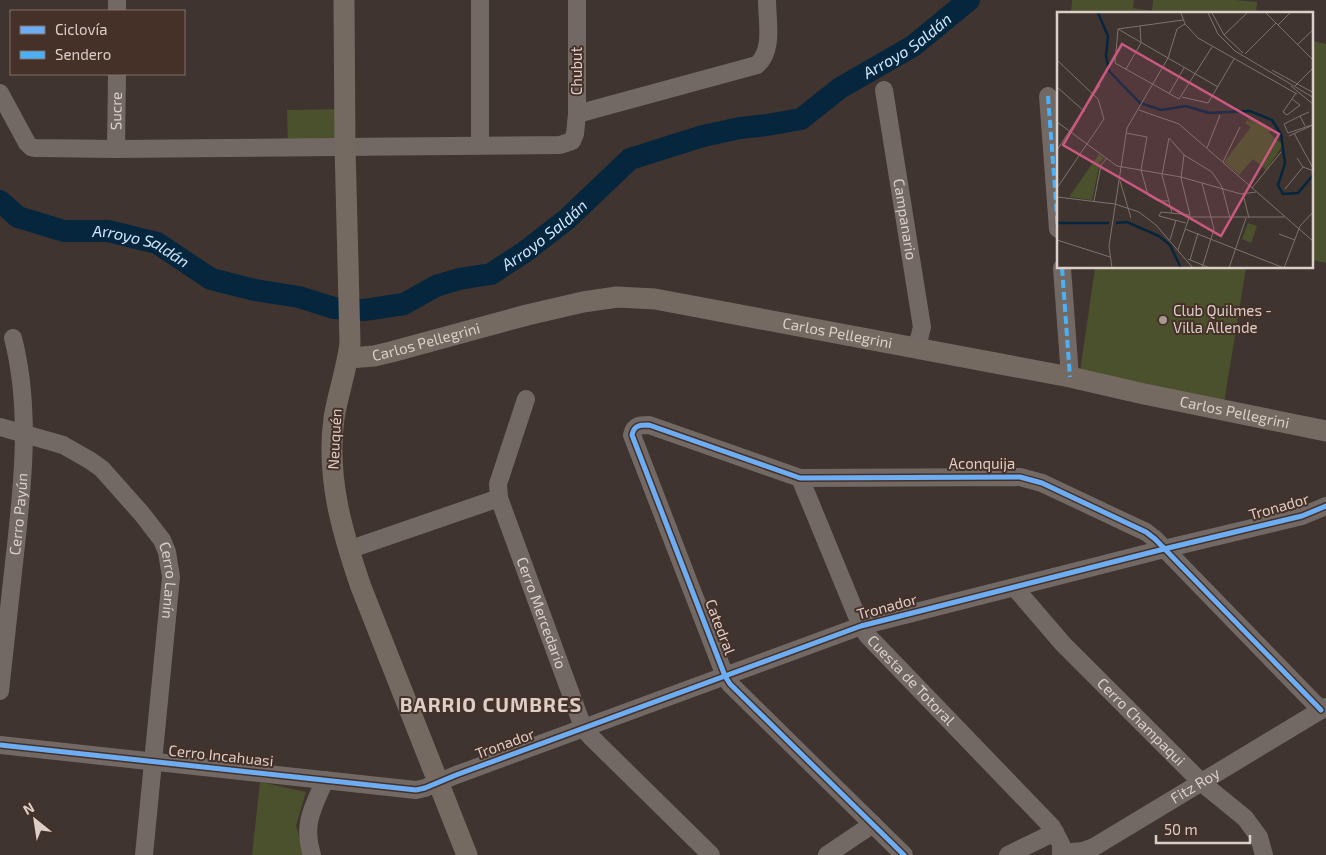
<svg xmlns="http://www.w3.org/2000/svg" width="1326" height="855" font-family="'Exo 2',sans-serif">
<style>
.green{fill:#4a512c}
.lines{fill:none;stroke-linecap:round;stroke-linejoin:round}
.river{stroke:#06263e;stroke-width:22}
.minor{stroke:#726965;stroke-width:18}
.major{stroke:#746a62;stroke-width:21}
.quiet{stroke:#4cb0f7;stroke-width:4;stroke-dasharray:8 4;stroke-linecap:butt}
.cycleway-casing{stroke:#463128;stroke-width:8}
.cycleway{stroke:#6dadf4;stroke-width:5}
.poi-dot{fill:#a59892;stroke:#463128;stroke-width:2}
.labels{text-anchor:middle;stroke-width:4;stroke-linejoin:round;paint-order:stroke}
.street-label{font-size:15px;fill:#dccec8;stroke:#463128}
.poi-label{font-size:15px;fill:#dccec8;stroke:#463128;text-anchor:start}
.water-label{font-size:16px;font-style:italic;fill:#cfe7fc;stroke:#463128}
.district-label{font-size:20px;font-weight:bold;letter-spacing:1px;fill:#dccec8;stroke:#463128}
.inset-river{fill:none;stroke:#06263e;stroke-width:2.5}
.inset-road{fill:none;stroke:#7e726c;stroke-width:1}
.view{fill:#cb5881;fill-opacity:0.15;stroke:#cb5881;stroke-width:2.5}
.inset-edge{fill:none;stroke:#dccec8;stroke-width:2.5}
</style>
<rect width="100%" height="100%" fill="#3f342f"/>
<g class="green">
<polygon points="1072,0 1134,0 1133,8 1152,11 1153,0 1235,0 1257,2 1256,14 1071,14"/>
<polygon points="1312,41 1326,44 1326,263 1312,260"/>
<polygon points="345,109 345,146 288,148 287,110"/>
<polygon points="1095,268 1246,268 1224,403 1080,372"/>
<polygon points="260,782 306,792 296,826 305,855 252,855"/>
</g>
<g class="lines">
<path class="river" id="s1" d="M0 201 18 217 64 231H108L157 243 211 279 255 290 299 297 334 308 364 310 404 304 436 286 459 279 491 274 526 251 567 219 630 159 703 136 740 128 767 125 801 119 840 88 913 46 969 0"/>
<g class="minor">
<polyline points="117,11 117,0"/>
<path id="s2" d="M884 90 922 327 917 347"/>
<polyline points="0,93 27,143 31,147 35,148 116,149 560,145 572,141 575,134 577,114 577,0"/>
<polyline points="1048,96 1058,229"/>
<path d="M577 114 757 65C774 50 767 21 767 0"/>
<polyline points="480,145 480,0"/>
<path id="s3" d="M116 149 117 74"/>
<polyline points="1062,268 1070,377"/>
<path id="s4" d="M526 399 498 484 499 498 580 719 584 729 591 737 711 855"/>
<path id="s5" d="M0 427 63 445 91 461 102 469 142 514 162 540 167 552 171 577 144 855"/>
<path id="s6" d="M800 478 861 626 868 636 1052 827 1061 844V855"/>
<polyline points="348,550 499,498"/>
<path id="s7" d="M1015 588 1063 644 1202 783 1245 818 1259 837 1264 855"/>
<path id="s8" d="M0 691C5 645 10 600 15 554 23 483 31 408 13 338"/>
<polyline points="0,745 416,790 425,788 456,775 861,626 1164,549 1302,516 1326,506"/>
<path id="s9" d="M1061 853 1083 851 1094 847 1326 707"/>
<path d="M312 855C302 825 313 807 325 780"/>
<polyline points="827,855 873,824"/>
<path d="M904 855 730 684 725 676 632 435C634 425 640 425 649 425L800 478 1020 477 1042 483 1146 532 1155 539 1321 710"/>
<polyline points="1008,855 1055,832"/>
</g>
<g class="major">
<path d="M344 0 345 146 350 343C347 369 338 393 334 418 326 477 342 532 361 587L467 855"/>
<path id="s10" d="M349 358 374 356 391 352 527 315 583 302 617 297 655 299 1070 377 1144 394 1326 431"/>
</g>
<g class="quiet">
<polyline points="1048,96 1058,229"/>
<polyline points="1062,268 1070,377"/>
</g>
<g class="cycleway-casing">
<g id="cycleway">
<polyline points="0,745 416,790 425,788 456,775 861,626 1164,549 1302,516 1326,506"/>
<path d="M904 855 730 684 725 676 632 435C634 425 640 425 649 425L800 478 1020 477 1042 483 1146 532 1155 539 1321 710"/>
</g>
</g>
<use href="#cycleway" class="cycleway"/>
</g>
<circle class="poi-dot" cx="1163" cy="320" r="5"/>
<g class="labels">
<g class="street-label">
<text transform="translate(577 71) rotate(-90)" y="5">Chubut</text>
<text dy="5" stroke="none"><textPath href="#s3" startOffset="38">Sucre</textPath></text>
<text dy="5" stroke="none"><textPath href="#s2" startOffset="131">Campanario</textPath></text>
<text dy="5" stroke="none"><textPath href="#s10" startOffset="499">Carlos Pellegrini</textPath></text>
<text dy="5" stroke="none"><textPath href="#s10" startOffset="79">Carlos Pellegrini</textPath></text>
<text dy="5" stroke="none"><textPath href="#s10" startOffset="904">Carlos Pellegrini</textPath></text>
<text transform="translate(335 439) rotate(-87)" y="5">Neuquén</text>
<text x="982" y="469">Aconquija</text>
<text transform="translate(1279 507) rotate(-16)" y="5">Tronador</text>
<text dy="5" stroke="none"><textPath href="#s8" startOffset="178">Cerro Payún</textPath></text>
<text dy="5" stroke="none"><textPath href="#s5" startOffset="246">Cerro Lanín</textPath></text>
<text transform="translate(887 607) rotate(-15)" y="5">Tronador</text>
<text dy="5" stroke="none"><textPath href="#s4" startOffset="226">Cerro Mercedario</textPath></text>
<text transform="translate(720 627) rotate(69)" y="5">Catedral</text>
<text dy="5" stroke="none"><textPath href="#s6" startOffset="234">Cuesta de Totoral</textPath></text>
<text dy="5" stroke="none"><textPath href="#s7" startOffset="184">Cerro Champaqui</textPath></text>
<text transform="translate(505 744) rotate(-20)" y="5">Tronador</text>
<text transform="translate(221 756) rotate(6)" y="5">Cerro Incahuasi</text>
<text dy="5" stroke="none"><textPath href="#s9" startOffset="152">Fitz Roy</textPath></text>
</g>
<g class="poi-label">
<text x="1173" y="316">Club Quilmes -<tspan x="1173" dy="17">Villa Allende</tspan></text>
</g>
<g class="water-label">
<text dy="6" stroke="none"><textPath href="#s1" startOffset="1008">Arroyo Saldán</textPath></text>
<text dy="6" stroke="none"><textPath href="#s1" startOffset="588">Arroyo Saldán</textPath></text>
<text dy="6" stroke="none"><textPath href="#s1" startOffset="152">Arroyo Saldán</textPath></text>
</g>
<g class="district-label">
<text x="491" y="712">BARRIO CUMBRES</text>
</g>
</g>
<g transform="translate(1057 12)">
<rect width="256" height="256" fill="#3f342f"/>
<path d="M193 104 214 118 212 121 226 133 209 158 196 147 182 163 167 150 194 115 188 111 190 108 197 112 191 107ZM42 142 47 146 43 150 35 188 12 185ZM191 211 200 214 194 231 185 227Z" fill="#4a512c"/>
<path class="inset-river" d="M41 1 51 24 49 44 52 59 83 91 104 98 129 94 152 101 193 99 215 108 224 122 228 151 221 173 226 182 241 181 257 162M0 211H52M59 211 70 210 102 224 113 233 124 256"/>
<path class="inset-road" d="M124 1 128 12 141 26 240 82M151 1 161 22 178 39 257 86M155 1 167 23 186 41M209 1 257 49M221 13 233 1M61 17 58 51 122 87 155 35M61 17 161 75M61 17 126 8M167 23 190 1M240 33 257 17M188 42 219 11M0 48 41 87 47 107 0 176M69 57 84 31 83 14M215 58 257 81M234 74 257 93M238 74 257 55M0 75 28 100M112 82 127 56M125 85 151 91 177 47M235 87 243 93 230 103 226 100 239 81M82 98 122 112 257 230M243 104 227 112 231 121 255 113M0 110 60 154 124 165 184 182 199 180M248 114 243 104 252 100M69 121 90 125M237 121 257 158M232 124 256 113M90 125 84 158 91 183 101 189H112M150 136 163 103M0 138 43 73M240 146 246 155 257 159M166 150 183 115M63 169 74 206M195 176 224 140M228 177 246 155M186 182 192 206M0 185 58 192 82 200 99 213 136 256M37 189 44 153 50 146M115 201 105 163 112 126 127 143 155 160 165 175 173 206M132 205H227M129 211 102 204 104 200 133 203M128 217 227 256M222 222 238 228M0 228 53 245M113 228 119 208M121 238 133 203 124 166 127 143M131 247 153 256M133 248 141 221M55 256 52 234 70 116 111 46 120 17 128 12M145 256 157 217 145 171M172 256 189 206M227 256 243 214 257 199"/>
<path class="view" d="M65 32 222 122 164 224 6 133Z"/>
<rect width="256" height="256" class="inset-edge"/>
</g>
<rect x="10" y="10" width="175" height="65" fill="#463128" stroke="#827068"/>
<rect x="20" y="26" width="25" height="8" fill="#6dadf4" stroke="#827068"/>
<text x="55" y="35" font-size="15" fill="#dccec8">Ciclovía</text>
<rect x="20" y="51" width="25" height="8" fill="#4cb0f7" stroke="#827068"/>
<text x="55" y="60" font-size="15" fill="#dccec8">Sendero</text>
<g transform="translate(35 820) rotate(330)" stroke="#463128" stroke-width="4" paint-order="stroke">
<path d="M0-4L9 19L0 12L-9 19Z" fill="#dccec8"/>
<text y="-8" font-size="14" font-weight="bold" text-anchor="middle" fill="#dccec8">N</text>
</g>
<path d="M1156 835v8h94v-8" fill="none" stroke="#dccec8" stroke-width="2.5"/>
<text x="1164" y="835" font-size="15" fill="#dccec8" stroke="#463128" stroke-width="4" paint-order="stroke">50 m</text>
</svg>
